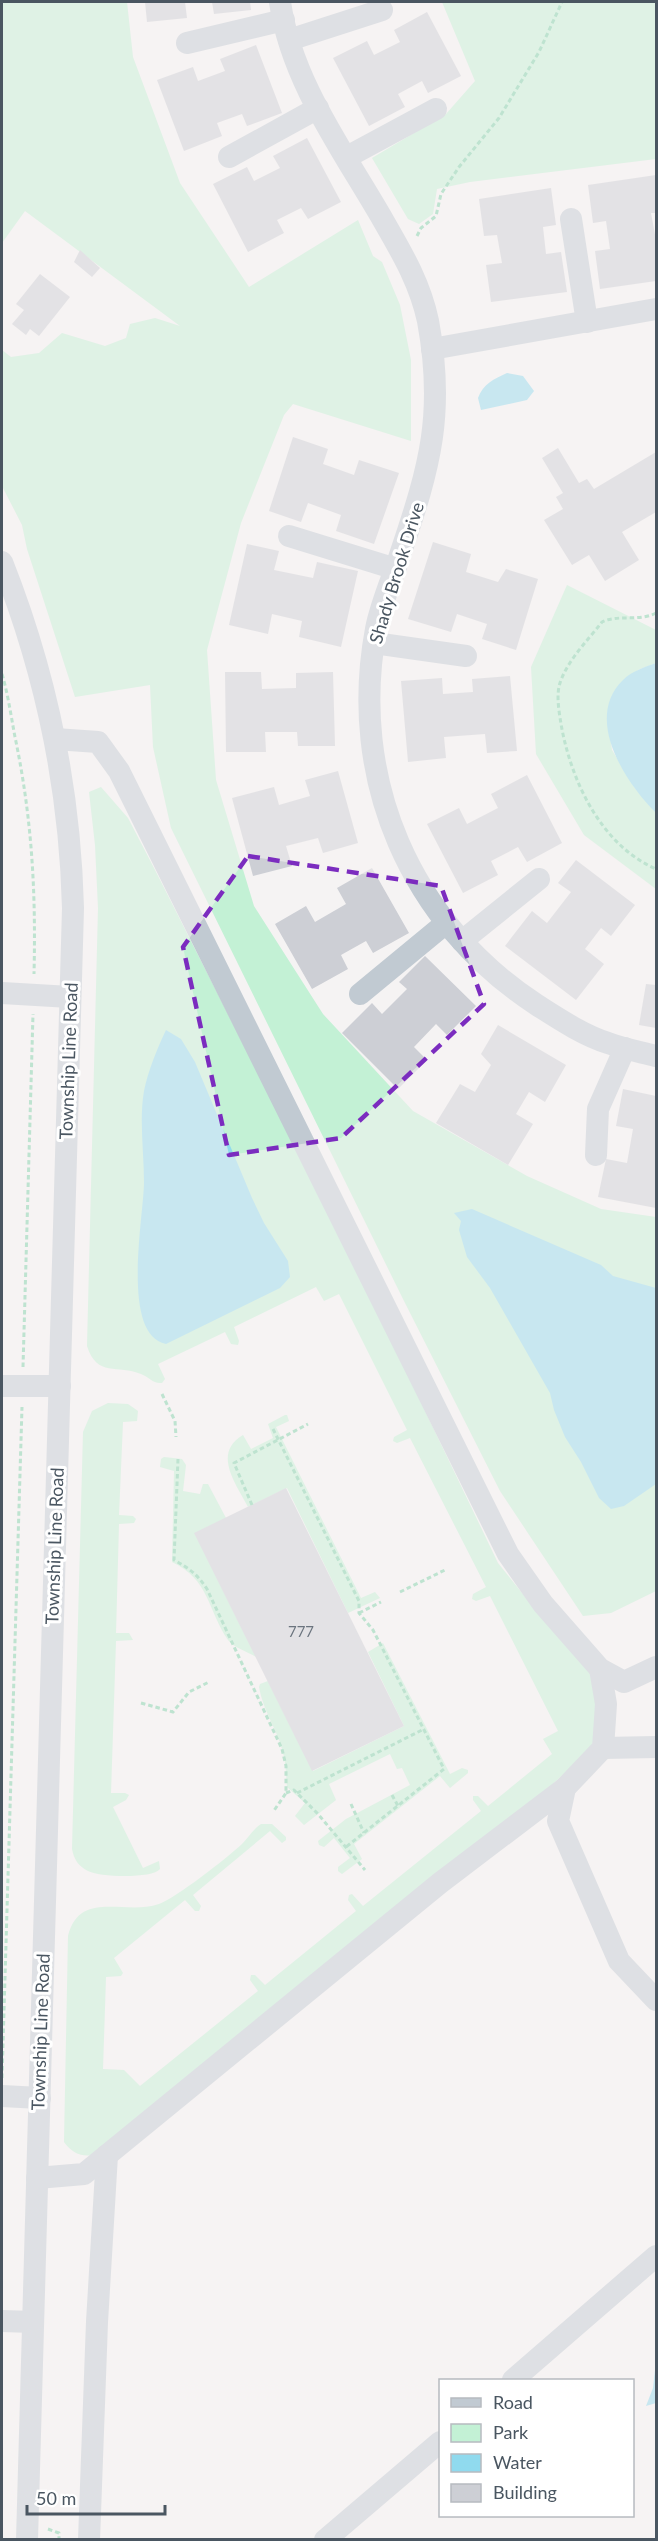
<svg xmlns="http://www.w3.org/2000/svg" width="658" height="2541" font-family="Lato,sans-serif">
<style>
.green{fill:#c3f1d5}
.water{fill:#90daee}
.building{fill:#cdcfd5}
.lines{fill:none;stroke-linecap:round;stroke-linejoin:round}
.path{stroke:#7ad0a6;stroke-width:3;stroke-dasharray:4.5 3;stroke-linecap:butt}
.minor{stroke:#c1cad2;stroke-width:22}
.marked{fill:none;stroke:#7b2cbf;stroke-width:4.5;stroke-dasharray:12 8;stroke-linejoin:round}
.labels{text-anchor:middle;stroke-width:6;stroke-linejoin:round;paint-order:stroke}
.number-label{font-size:15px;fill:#6b747e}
.street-label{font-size:18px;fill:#4a5661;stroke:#fff}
</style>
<rect width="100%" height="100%" fill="#f5f3f3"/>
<g class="green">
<polygon points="2,2 127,2 133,57 180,183 249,287 358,220 373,256 382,262 400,305 411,360 411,441 293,404 284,415 241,523 207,650 216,780 254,906 323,1014 413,1111 527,1176 601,1209 656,1217 656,1591 611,1613 583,1616 500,1491 403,1299 171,828 153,747 150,685 75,697 27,549 22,525 2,486 2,350 11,357 39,353 62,333 105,346 126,338 130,324 155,318 180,326 25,211 2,243"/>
<polygon points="442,2 656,2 656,159 470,182 437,189 433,214 419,224 408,219 372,158 446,114 475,81"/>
<polygon points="567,585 656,630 656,663 638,670 607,713 612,750 635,788 656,813 656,889 584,835 536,754 531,667"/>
<path d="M101 787 128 818 154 868 356 1267 498 1563 547 1624 590 1673 599 1721 591 1749 543 1793 94 2155C81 2157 72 2153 64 2142L68 1936C80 1889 125 1916 159 1904 176 1898 227 1858 242 1844 248 1838 253 1829 261 1824H272L286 1837V1840L282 1843 270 1831 193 1895 201 1906 199 1911H195L185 1900 114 1958 123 1973 121 1976 106 1977 103 2069 124 2070 140 2086 258 1991 250 1980 251 1975H255L265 1985 356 1911 348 1900 349 1895 352 1894 363 1906 481 1811 473 1800V1796H478L488 1806 552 1754 543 1739 558 1731 490 1596 476 1601 472 1599 473 1594 486 1587 410 1438 397 1443 393 1441 394 1437 407 1430 339 1294 324 1301 316 1287 234 1327 239 1341 238 1345 231 1344 225 1332 158 1364 165 1379 162 1383C153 1384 149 1377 141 1374 118 1364 97 1378 87 1346L98 908 95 845 89 792Z"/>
<path d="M108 1403 128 1404 138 1411 137 1421 123 1422 119 1515 133 1516 136 1519 134 1523 119 1524 116 1633H129L133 1640 116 1641 111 1793H125L129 1795 126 1800 113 1807 143 1868 159 1861 160 1869C152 1879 99 1877 88 1871 78 1866 74 1859 72 1849L83 1432 92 1411Z"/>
<path d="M285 1415H287L289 1421 276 1427 361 1598 375 1592 380 1598 348 1613 287 1488 248 1507C236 1484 212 1453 243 1435L251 1449 273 1438 268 1424Z"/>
<path d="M164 1457 182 1459 186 1465 183 1491 200 1494 203 1484H208L226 1518 256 1657C248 1652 233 1647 228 1640 207 1609 210 1580 172 1562L174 1471 160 1467 161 1459Z"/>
<path d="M383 1643 450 1774 462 1768 468 1770V1773L450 1788 440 1776 354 1844 362 1859 342 1874 338 1871V1867L350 1858 334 1838 324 1847 319 1845 318 1841 346 1819 410 1785 402 1768 397 1769 390 1754 329 1784 336 1800 304 1825 295 1816 305 1803 287 1787C286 1774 286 1762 282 1749 276 1728 263 1710 259 1687L260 1684 268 1681 313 1771 404 1726 368 1652Z"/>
</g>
<g class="water">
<path d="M507 373 523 376 534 391 527 400 481 410 478 398C483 384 494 379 507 373Z"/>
<path d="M656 663V813C626 783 583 719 623 680 632 671 645 667 656 663Z"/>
<path d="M166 1030 181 1039 195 1062 252 1198 264 1223 288 1261 290 1277 280 1288 166 1344C120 1335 144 1216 144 1182 144 1152 139 1120 144 1091 148 1071 157 1049 166 1030Z"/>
<polygon points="472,1209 601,1265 613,1276 656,1288 656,1484 624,1506 611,1509 599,1498 581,1462 565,1437 554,1410 550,1393 490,1288 467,1257 459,1230 461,1221 454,1213"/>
<polygon points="656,2361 656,2403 646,2406 653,2388"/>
</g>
<g class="building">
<polygon points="145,2 185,2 187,18 147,22"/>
<polygon points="212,2 250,2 251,10 214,14"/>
<polygon points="427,12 461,76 428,93 422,81 398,94 405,107 369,126 333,58 367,41 374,55 400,42 394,30"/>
<polygon points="256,45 282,113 247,126 242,114 217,123 222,136 184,151 157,80 193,67 198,81 225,71 220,59"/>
<polygon points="307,138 341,202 308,219 301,208 277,220 284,233 248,252 213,184 247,167 254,181 280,168 273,156"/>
<polygon points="656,175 656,213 651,213 656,240 656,281 600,289 595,251 610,249 606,221 593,223 588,185"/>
<polygon points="551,188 556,225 543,227 546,254 561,252 567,292 491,302 486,265 502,263 497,235 484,236 479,199"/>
<polygon points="80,250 100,268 92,277 74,262"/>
<polygon points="40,274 70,297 39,336 30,329 26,335 12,324 24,310 16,304"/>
<polygon points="293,437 328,449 323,464 354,475 359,460 399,473 374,544 336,531 341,515 308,503 301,522 269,511"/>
<polygon points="558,448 579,483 587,479 594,489 656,452 656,512 622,532 639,560 605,581 589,555 572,565 544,520 563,509 556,497 563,493 542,458"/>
<polygon points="433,542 471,554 466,572 498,582 506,569 538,579 516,650 482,639 487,624 457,614 451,632 408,619"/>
<polygon points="247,544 279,551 274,570 313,578 317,562 358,571 341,647 299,637 302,621 272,614 268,634 229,625"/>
<polygon points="225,672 261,672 262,689 296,688 296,673 333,672 335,746 298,746 297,732 265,732 266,752 226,752"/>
<polygon points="510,676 517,751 487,753 485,734 444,737 446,758 408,762 401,681 442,678 443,694 473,692 472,679"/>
<polygon points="338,771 358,843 323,853 318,838 286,846 292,866 253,876 232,798 274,787 279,805 310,796 305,780"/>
<polygon points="527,775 562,843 527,862 518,847 491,861 498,875 463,893 427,824 459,808 467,824 498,808 491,794"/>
<polygon points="576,860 635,905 611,936 601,928 585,949 604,964 576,1000 505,946 532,911 547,923 571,892 558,883"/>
<polygon points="372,868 409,933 373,953 366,941 341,955 348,969 312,989 275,924 306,906 315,922 346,904 337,888"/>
<polygon points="425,956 476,1006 447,1035 436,1024 414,1047 427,1060 398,1089 342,1033 372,1003 382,1014 407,989 399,982"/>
<polygon points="646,984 656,985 656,1028 639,1025"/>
<polygon points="498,1025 566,1065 545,1102 529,1092 516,1114 533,1124 508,1165 436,1123 460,1084 475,1092 491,1065 481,1054"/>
<polygon points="623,1089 656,1096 656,1208 598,1197 606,1159 627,1163 633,1129 616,1126"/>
<polygon points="286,1488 404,1726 312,1771 194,1533"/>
</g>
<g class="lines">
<g class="path">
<polyline points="417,236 421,228 436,216 441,194 459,167 499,118 539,52 562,2"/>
<path d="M656 613C639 622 618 614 602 622 588 640 567 661 560 683 556 695 559 711 561 724 571 781 601 845 656 869"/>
<path d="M2 674C8 694 11 716 15 737 32 818 36 892 34 974"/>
<polyline points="23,1367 33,1014"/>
<polyline points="162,1394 175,1421 176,1437"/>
<polyline points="273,1429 359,1601 359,1613 373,1630 444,1769 346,1847"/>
<path d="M178 1459 174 1560C189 1568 198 1575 207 1589L282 1749 286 1766V1793L273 1812"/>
<polyline points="252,1505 234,1463 308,1424"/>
<polyline points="400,1592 447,1569"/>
<polyline points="359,1613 381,1602"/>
<polyline points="141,1703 173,1712 189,1692 209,1682"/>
<polyline points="286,1793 294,1790 318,1814 365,1870"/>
<polyline points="297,1793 424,1729"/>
<polyline points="392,1795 398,1806"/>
<polyline points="351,1804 364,1833"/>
<polyline points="2,2078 22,1407"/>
<polyline points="48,2529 59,2533 59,2540"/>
</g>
<g class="minor">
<path d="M280 2C291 81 344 152 383 220 402 253 420 283 428 321 445 413 430 466 401 552 393 577 381 603 376 629 348 779 410 922 537 1005 559 1019 583 1035 608 1043 624 1049 641 1052 656 1056"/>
<polyline points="289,40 382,10"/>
<polyline points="187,43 284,20"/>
<polyline points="229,157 318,108"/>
<polyline points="347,157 436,109"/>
<polyline points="571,219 587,322"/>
<polyline points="432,349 656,309"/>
<polyline points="289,536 396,569"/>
<path d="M2 562C46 673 70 789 73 908L27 2540"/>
<polyline points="374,643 466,656"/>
<polyline points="55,739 98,742 119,771 508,1554 543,1604 600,1669 624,1682 656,1667"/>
<polyline points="462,941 539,879"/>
<polyline points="2,993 70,997"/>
<polyline points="360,994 446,923"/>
<polyline points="596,1155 598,1109 625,1048"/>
<polyline points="2,1386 60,1386"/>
<polyline points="600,1669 606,1704 603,1748 565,1788 558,1821 619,1961 656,2000"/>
<polyline points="603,1748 656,1747"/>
<polyline points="2,2096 40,2098"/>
<polyline points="37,2178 84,2174 440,1883 565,1788"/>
<polyline points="2,2321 33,2322"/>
<polyline points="513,2380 656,2256"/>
<polyline points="89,2540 97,2322 107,2155"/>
<polyline points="325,2540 440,2442"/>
</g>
</g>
<path d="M0 0H658V2541H0ZM248 856 441 886 484 1004 341 1138 229 1155 183 947Z" fill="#f5f3f3" fill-opacity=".55" fill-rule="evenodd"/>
<path class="marked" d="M248 856 441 886 484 1004 341 1138 229 1155 183 947Z"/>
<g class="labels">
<g class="number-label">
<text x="301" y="1637">777</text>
</g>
<g class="street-label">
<text transform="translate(397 573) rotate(-73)" y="6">Shady Brook Drive</text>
<text transform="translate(69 1061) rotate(-88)" y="6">Township Line Road</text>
<text transform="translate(55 1546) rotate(-88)" y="6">Township Line Road</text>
<text transform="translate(41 2032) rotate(-88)" y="6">Township Line Road</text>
</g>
</g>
<rect width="658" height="2541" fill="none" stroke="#4a5661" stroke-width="6"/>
<rect x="439" y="2379" width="195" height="138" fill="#ffffff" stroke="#b7bbc0" stroke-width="1.5"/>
<rect x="451" y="2398" width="30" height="9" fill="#c1cad2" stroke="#b7bbc0" stroke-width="1.5"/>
<text x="493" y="2409" font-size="18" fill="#4a5661">Road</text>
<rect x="451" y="2424" width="30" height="18" fill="#c3f1d5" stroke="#b7bbc0" stroke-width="1.5"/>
<text x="493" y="2439" font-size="18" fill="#4a5661">Park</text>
<rect x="451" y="2454" width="30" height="18" fill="#90daee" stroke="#b7bbc0" stroke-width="1.5"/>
<text x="493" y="2469" font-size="18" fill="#4a5661">Water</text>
<rect x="451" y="2484" width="30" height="18" fill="#cdcfd5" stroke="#b7bbc0" stroke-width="1.5"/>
<text x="493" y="2499" font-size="18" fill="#4a5661">Building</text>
<path d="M27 2505v9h138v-9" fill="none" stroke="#4a5661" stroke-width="3"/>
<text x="36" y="2505" font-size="18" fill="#4a5661" stroke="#ffffff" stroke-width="4.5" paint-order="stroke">50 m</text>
</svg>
